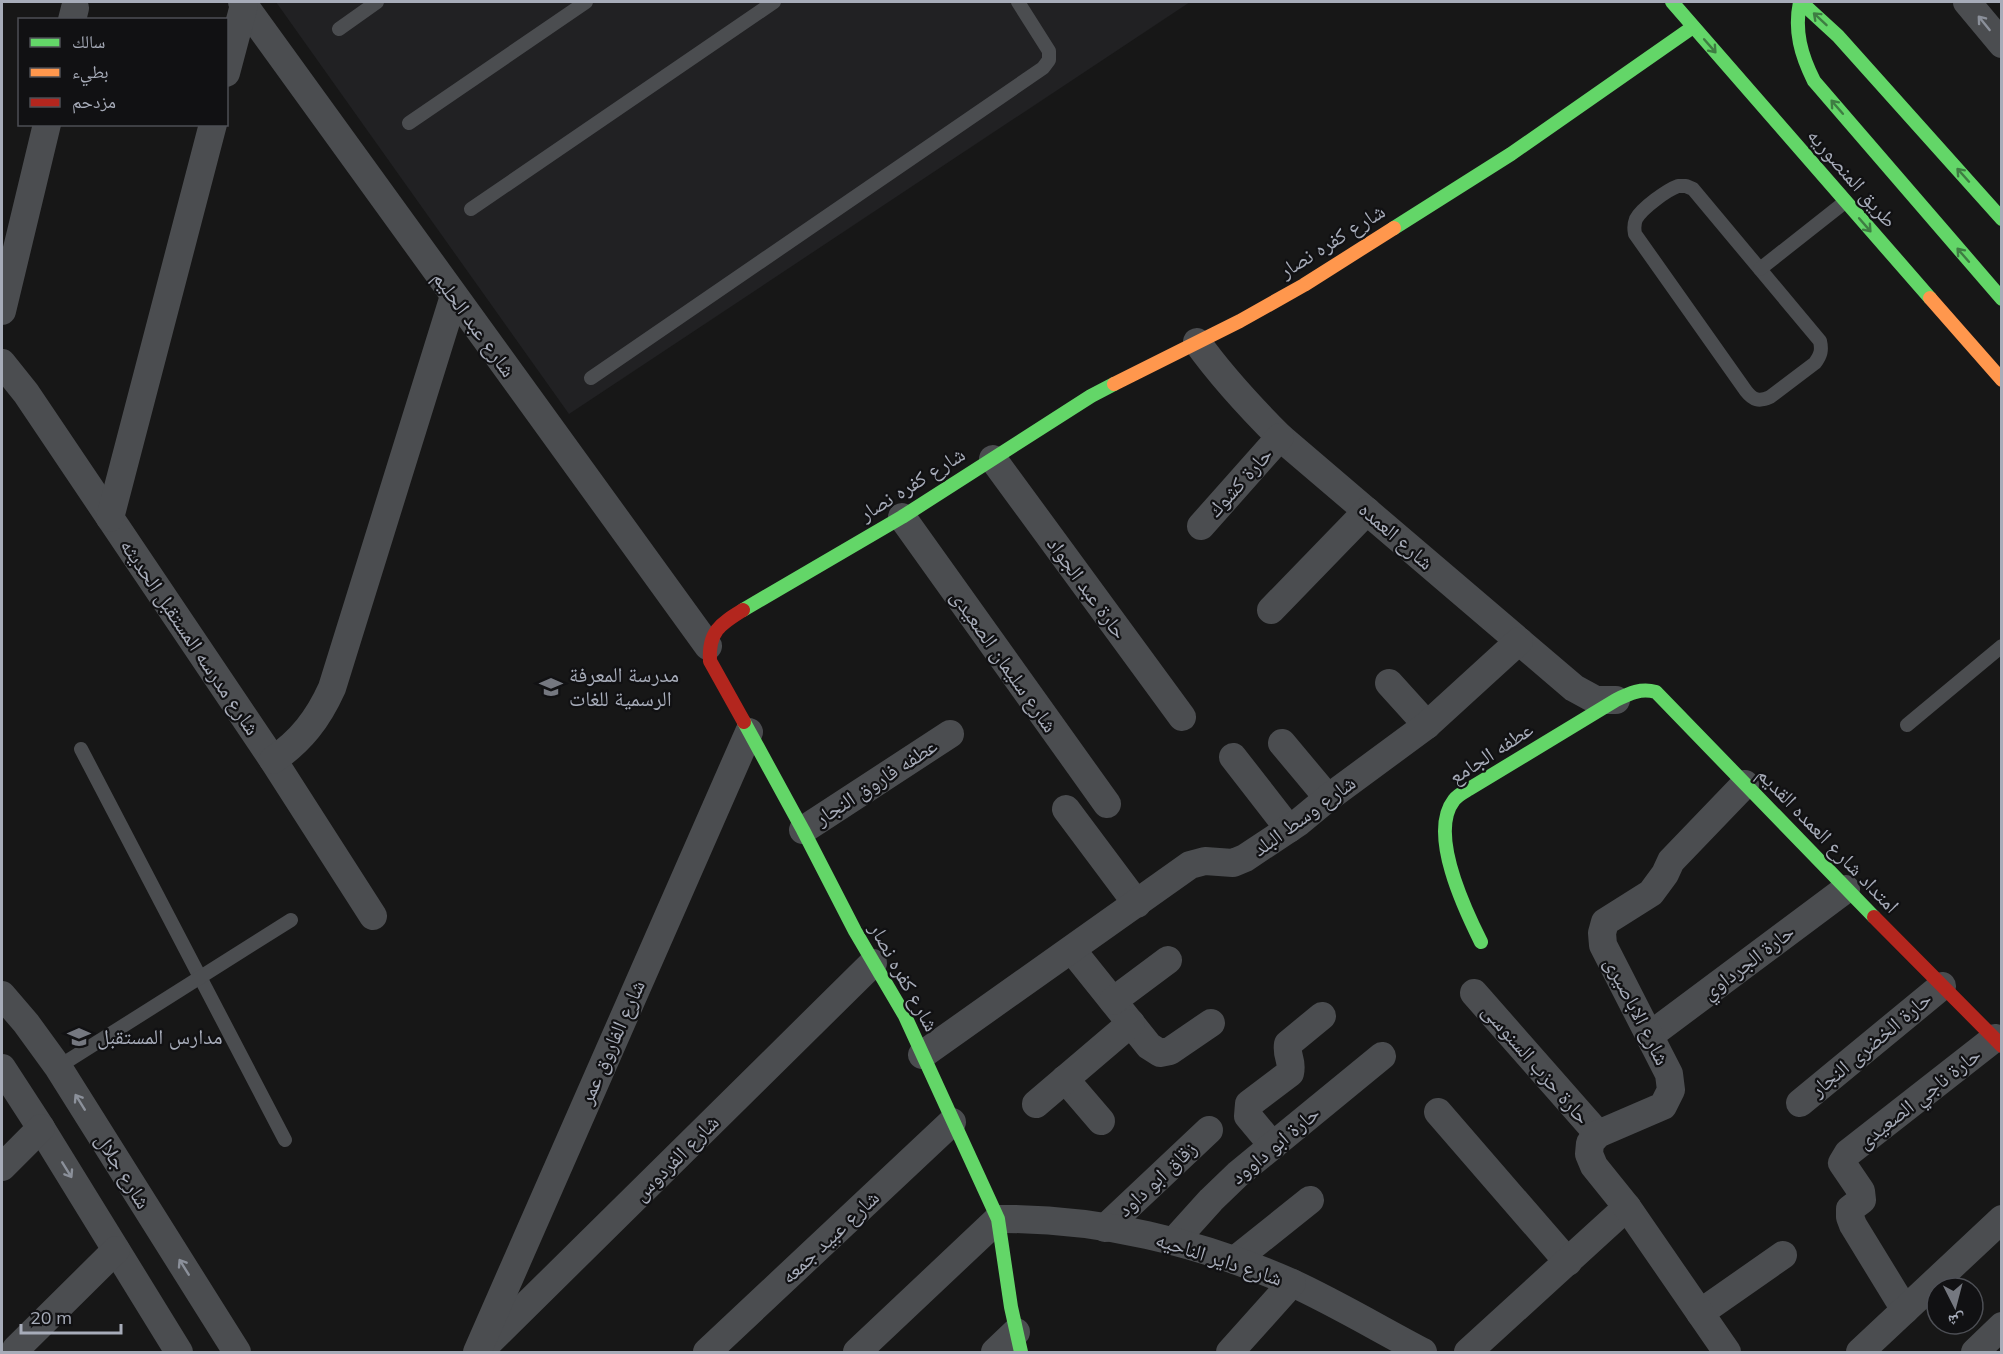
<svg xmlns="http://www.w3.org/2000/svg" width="2003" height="1354" font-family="Mulish,'Noto Naskh Arabic',sans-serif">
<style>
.built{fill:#212123}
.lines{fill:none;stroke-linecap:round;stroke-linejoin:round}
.lane{stroke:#4b4d50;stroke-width:14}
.street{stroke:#4b4d50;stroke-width:28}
.fast{stroke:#63d668;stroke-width:14}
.slow{stroke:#ff974d;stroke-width:14}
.jam{stroke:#b3261e;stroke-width:14}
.oneway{stroke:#3e7d42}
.oneway2{stroke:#8b909a}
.labels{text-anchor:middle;stroke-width:4.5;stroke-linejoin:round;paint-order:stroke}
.street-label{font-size:21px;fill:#a7acb9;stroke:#111113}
.poi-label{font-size:21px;fill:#a7acb9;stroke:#111113;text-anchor:start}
</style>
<rect width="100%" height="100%" fill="#171717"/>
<polygon class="built" points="276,2 1190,2 569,414"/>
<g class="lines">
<g class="lane">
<polyline points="339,29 377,2"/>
<polyline points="409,123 586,2"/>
<path d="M1678 186H1686L1693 189 1820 341C1822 350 1821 355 1815 363L1770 397C1759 402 1753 400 1746 391L1635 234C1634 229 1634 224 1636 219 1642 208 1667 190 1678 186Z"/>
<polyline points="471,209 774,2"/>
<polyline points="1760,269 1845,202"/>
<polyline points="591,378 1043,68 1049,60 1049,51 1018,2"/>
<polyline points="1907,725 2002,646"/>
<polyline points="81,749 285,1140"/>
<polyline points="58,1067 291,920"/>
</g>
<g class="street">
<polyline points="242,2 708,646"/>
<polyline points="1967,2 2002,44"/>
<polyline points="72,20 75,8"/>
<polyline points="226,73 244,5"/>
<polyline points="2,311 47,124"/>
<path d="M1197 342C1222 377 1250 407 1280 437L1574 688 1596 700H1616"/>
<polyline points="2,363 26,393 273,760 373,916"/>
<polyline points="993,459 1182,717"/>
<polyline points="902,517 1107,804"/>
<polyline points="110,518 213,124"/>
<polyline points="1201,526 1280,437"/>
<polyline points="1271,610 1367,511"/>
<polyline points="1389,683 1427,725"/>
<polyline points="1282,743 1328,798"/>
<polyline points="1233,757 1289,829"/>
<path d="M273 760C301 741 318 719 332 688L454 296"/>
<polyline points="1066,809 1137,904"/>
<polyline points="803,830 950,734"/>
<polyline points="1072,950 1149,1046 1160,1053 1170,1051 1211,1023"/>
<polyline points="1474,993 1598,1134"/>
<polyline points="2,995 26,1023 58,1067 237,1352"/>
<polyline points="1113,1001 1168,960"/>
<polyline points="1649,1036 1846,889"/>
<polyline points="922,1055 1190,865 1205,861 1233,863 1245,858 1299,822 1328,798 1427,725 1519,641"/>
<polyline points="2,1068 41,1128 179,1352"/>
<polyline points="1065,1079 1101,1121"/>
<polyline points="1800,1103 1942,986"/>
<polyline points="1036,1104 1131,1023"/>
<polyline points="1438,1112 1568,1262"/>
<path d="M1273 1146 1248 1116 1249 1104 1290 1073C1293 1060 1286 1057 1288 1044L1322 1016"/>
<polyline points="2,1167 41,1128"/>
<polyline points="1105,1228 1209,1130"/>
<polyline points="1174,1241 1211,1200 1238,1174 1382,1056"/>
<polyline points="1235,1260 1310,1200"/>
<polyline points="1905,1310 1853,1225 1850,1217 1850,1209 1862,1200 1861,1191 1842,1163 1848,1153 1995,1038"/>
<polyline points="1700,1313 1783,1255"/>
<polyline points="486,1345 873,963"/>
<polyline points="16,1349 116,1250"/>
<polyline points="477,1352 749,732"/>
<polyline points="707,1352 952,1122"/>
<path d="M857 1352 998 1219C1098 1218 1199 1242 1290 1282 1336 1303 1379 1329 1423 1352"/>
<polyline points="995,1352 1016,1332"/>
<polyline points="1230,1352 1292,1283"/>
<polyline points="1468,1352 1627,1207"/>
<polyline points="1727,1352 1627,1207 1594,1166 1589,1154 1590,1143 1598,1134 1663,1106 1671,1090 1669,1074 1603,945 1602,933 1605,922 1651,893 1665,874 1671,861 1745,784"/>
<polyline points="1860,1352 2002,1219"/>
<polyline points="1975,1352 2002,1326"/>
</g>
<g class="fast">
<polyline points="1672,2 1930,298"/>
<path d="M1800 2C1794 31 1801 55 1814 81L2002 299"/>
<polyline points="1801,2 1838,36 2002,219"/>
<polyline points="1394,228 1511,154 1693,27"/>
<polyline points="743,610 902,517 1091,396 1114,384"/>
<polyline points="744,722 803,830 855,931 905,1016 998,1219 1011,1307 1021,1352"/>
<path d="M1481 942C1465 910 1428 833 1454 800 1458 795 1464 792 1469 789L1616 700C1630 693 1641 688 1656 692L1874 917"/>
</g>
<g class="slow">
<polyline points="1930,298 2002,380"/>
<polyline points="1114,384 1240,321 1304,285 1394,228"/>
</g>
<g class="jam">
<path d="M743 610C720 624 708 632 710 661L744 722"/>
<polyline points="1874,917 2002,1046"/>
</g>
</g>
<defs><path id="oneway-shaft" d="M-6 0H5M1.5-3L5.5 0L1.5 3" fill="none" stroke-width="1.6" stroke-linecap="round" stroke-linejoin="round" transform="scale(1.5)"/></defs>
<g class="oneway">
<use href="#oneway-shaft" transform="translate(1820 19) rotate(-137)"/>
<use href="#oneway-shaft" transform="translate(1710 46) rotate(49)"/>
<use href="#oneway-shaft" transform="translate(1837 107) rotate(-131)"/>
<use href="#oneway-shaft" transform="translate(1963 175) rotate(-132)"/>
<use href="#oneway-shaft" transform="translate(1865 225) rotate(49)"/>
<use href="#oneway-shaft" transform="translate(1963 255) rotate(-131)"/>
</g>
<g class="oneway2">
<use href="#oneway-shaft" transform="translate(1984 23) rotate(-129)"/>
<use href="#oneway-shaft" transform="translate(80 1102) rotate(-122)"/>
<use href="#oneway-shaft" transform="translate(67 1170) rotate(58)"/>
<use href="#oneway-shaft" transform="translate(184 1267) rotate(-122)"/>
</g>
<defs>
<g id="school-bare" transform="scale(1.8)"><path d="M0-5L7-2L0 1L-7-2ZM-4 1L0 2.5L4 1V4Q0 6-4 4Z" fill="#757880" stroke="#111113" stroke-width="2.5" paint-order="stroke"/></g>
</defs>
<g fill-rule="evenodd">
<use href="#school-bare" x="551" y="687"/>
<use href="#school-bare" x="79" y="1037"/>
</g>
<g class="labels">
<g class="street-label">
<text transform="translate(1852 178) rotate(49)" y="7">طريق المنصوريه</text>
<text transform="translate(1332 241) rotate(-32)" y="7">شارع كفره نصار</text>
<text transform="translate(474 324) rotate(54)" y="7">شارع عبد الحليم</text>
<text transform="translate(1240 482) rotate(-48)" y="7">حارة كشوك</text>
<text transform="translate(912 484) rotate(-32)" y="7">شارع كفره نصار</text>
<text transform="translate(1396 536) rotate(41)" y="7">شارع العمده</text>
<text transform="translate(1087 588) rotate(54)" y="7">حارة عبد الجواد</text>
<text transform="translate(190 637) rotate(56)" y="7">شارع مدرسه المستقبل الحديثه</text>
<text transform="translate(1004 661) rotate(55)" y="7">شارع سليمان الصعيدى</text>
<text transform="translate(1491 753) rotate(-33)" y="7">عطفه الجامع</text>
<text transform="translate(876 782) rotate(-33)" y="7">عطفه فاروق النجار</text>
<text transform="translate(1304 816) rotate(-36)" y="7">شارع وسط البلد</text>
<text transform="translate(1828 840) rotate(46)" y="7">امتداد شارع العمده القديم</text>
<text transform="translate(1748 962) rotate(-37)" y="7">حارة الجرداوي</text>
<text transform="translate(904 977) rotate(61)" y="7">شارع كفره نصار</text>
<text transform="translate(1637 1011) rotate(63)" y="7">شارع الاباصيرى</text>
<text transform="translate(612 1042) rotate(-66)" y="7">شارع الفاروق عمر</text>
<text transform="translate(1871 1044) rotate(-40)" y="7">حارة الخضرى النجار</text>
<text transform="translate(1536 1064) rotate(49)" y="7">حارة حزب السنوسى</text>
<text transform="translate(1919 1098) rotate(-38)" y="7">حارة ناجي الصعيدى</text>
<text transform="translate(1275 1145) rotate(-40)" y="7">حارة ابو داوود</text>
<text transform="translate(676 1158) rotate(-45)" y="7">شارع الفردوس</text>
<text transform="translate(123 1171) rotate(58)" y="7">شارع جلال</text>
<text transform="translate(1157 1179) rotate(-43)" y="7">زقاق ابو داود</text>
<text transform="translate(830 1237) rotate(-43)" y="7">شارع عبيد جمعه</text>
<text transform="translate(1219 1259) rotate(18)" y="7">شارع داير الناحيه</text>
</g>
<g class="poi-label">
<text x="569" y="682">مدرسة المعرفة<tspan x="569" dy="24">الرسمية للغات</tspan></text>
<text x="97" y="1044">مدارس المستقبل</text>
</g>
</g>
<rect width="2003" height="1354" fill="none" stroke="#a7acb9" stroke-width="6"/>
<rect x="18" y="18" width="210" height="108" fill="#111113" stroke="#4d4f55" stroke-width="1.5"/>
<rect x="30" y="38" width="30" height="9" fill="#63d668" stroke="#4d4f55" stroke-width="1.5"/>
<text x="72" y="48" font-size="18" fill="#a7acb9">سالك</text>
<rect x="30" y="68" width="30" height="9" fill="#ff974d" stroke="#4d4f55" stroke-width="1.5"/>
<text x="72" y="78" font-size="18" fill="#a7acb9">بطيء</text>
<rect x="30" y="98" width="30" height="9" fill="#b3261e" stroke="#4d4f55" stroke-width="1.5"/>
<text x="72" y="108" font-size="18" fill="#a7acb9">مزدحم</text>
<g transform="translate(1955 1306) rotate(174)"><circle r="28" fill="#111113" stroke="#4d4f55" stroke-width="1.5"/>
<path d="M0-4.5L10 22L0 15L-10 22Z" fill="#757880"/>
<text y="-9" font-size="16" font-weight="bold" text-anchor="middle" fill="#a7acb9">ش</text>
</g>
<path d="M21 1324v9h100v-9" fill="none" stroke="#a7acb9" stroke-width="3"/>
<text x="30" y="1324" font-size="18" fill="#a7acb9" stroke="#111113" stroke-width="4.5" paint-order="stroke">20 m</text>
</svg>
